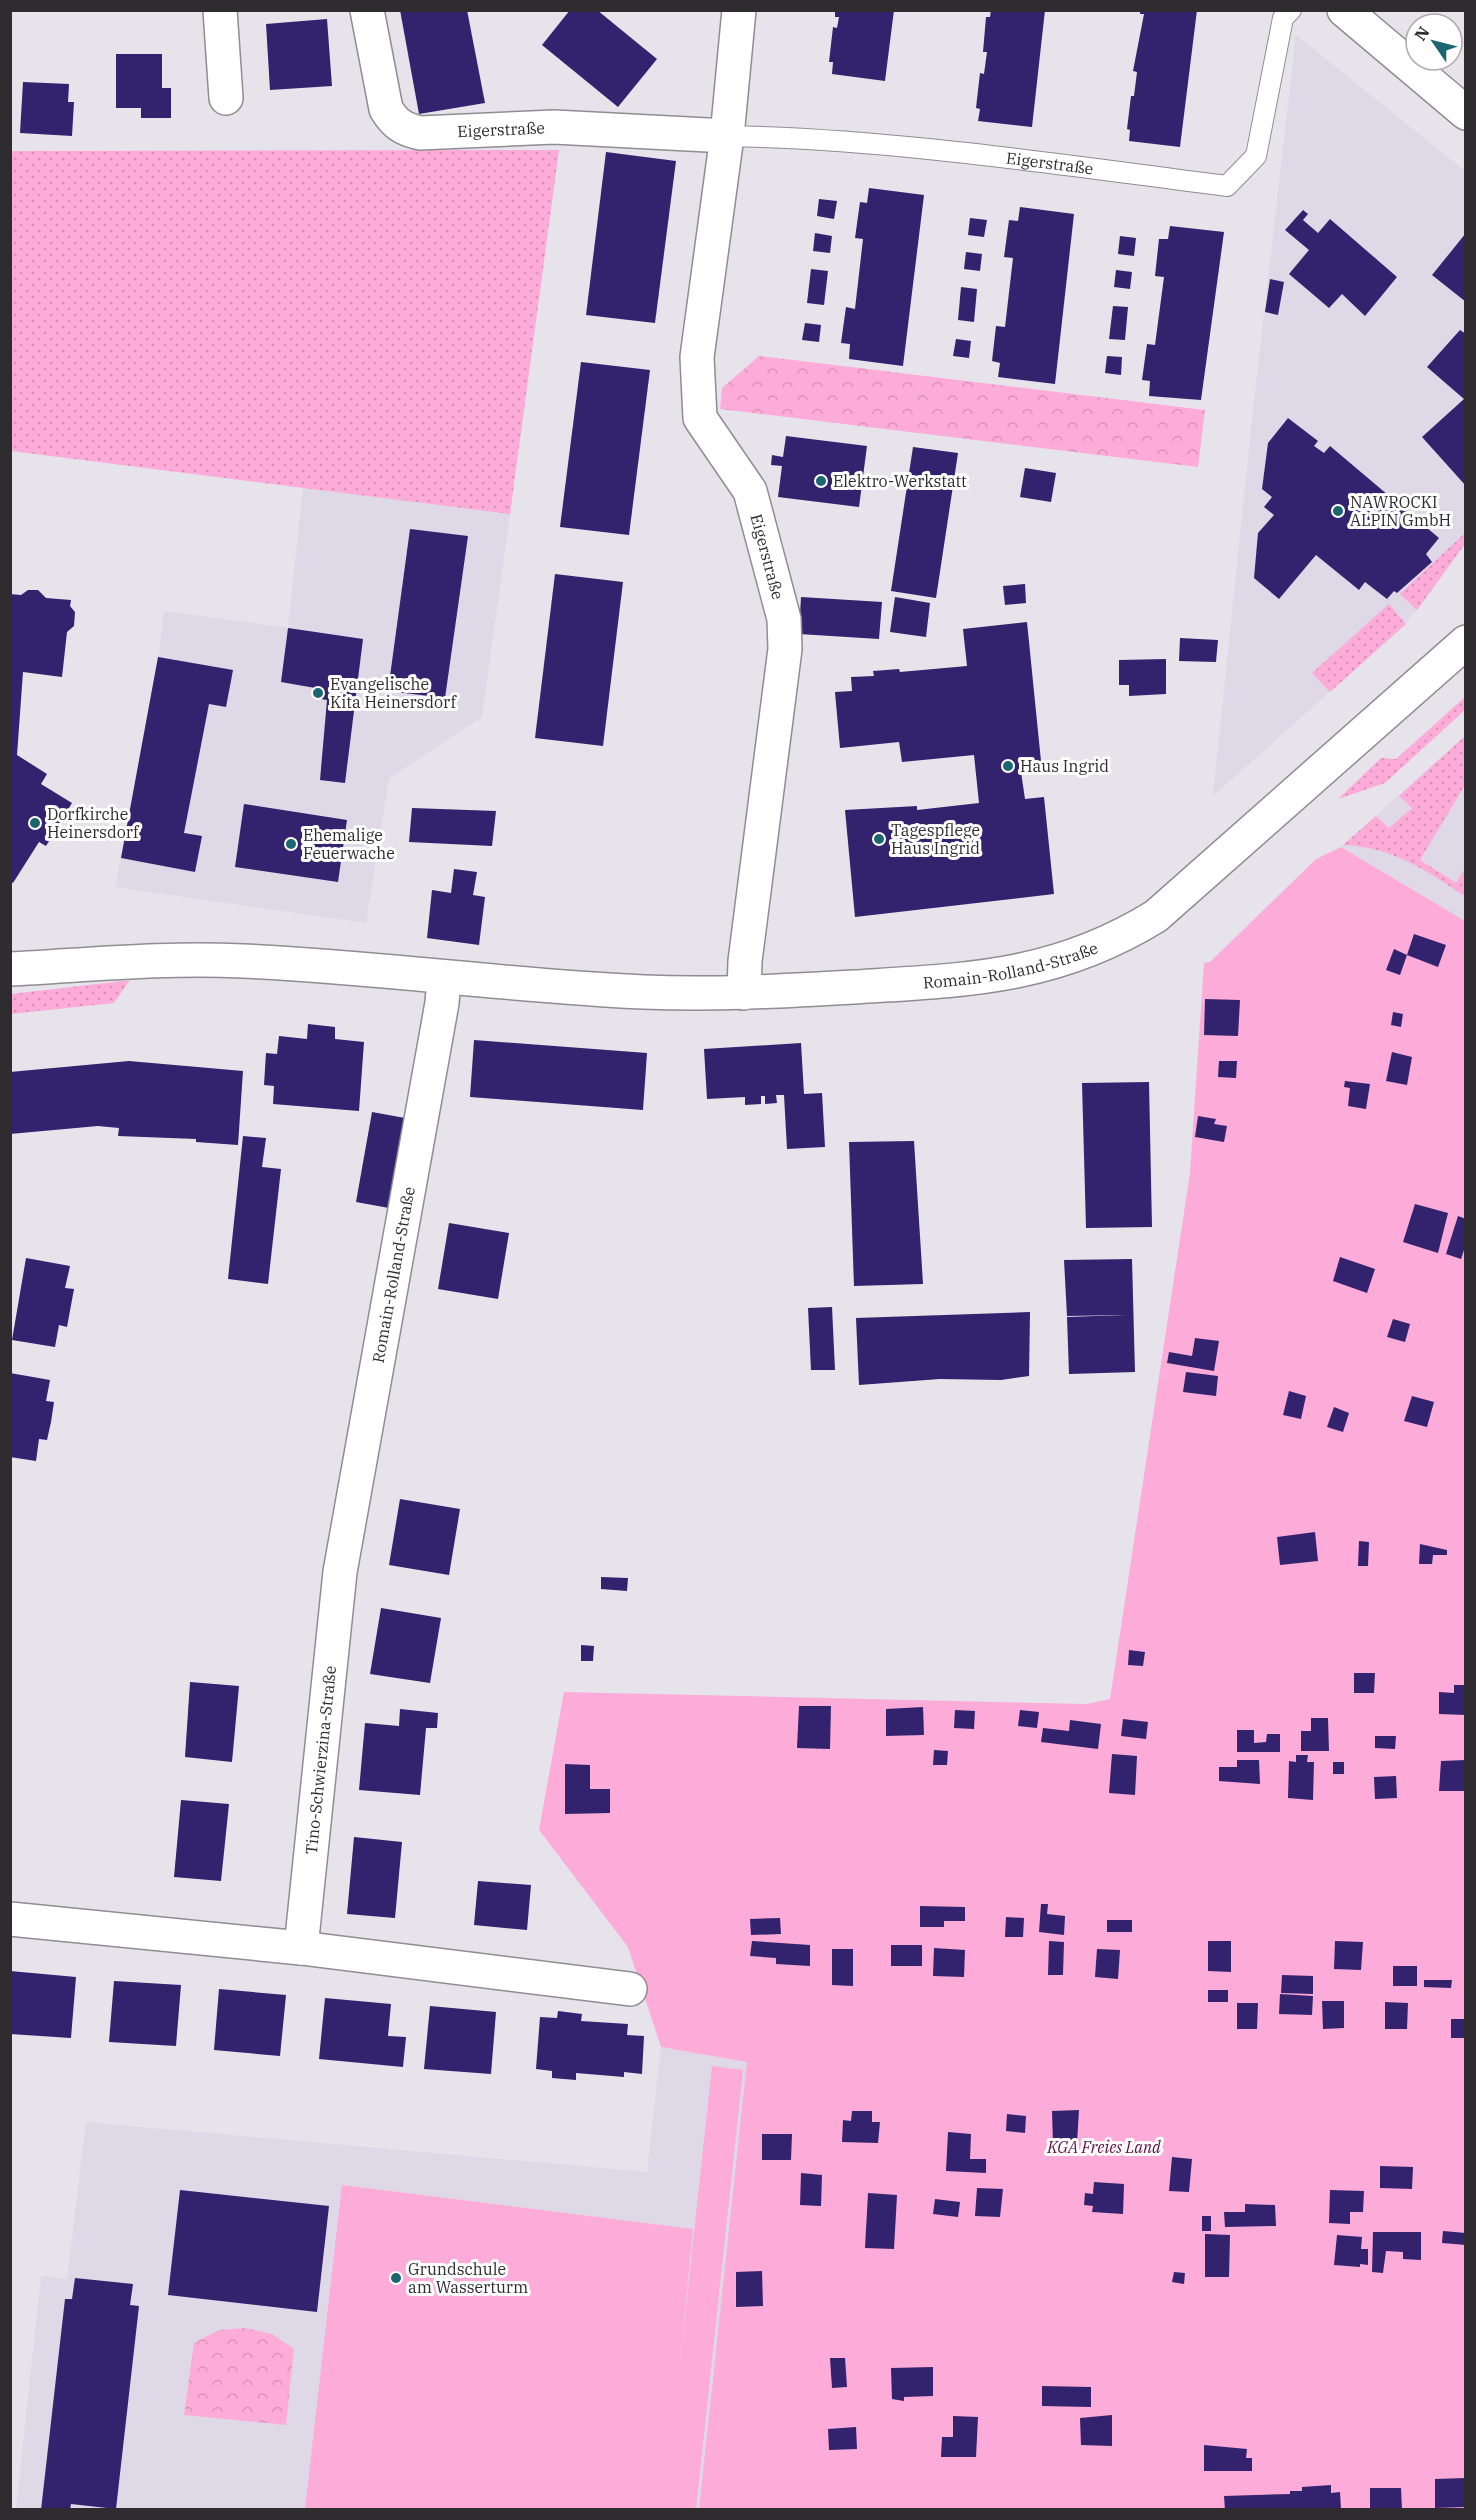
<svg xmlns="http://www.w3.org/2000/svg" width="1476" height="2520" font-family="'IBM Plex Serif',serif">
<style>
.built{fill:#dfd8e7}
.grass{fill:url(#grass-dots)}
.forest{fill:url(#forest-crowns)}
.garden{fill:#fdabd8}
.building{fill:#33226e}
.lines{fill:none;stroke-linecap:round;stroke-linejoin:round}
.lane-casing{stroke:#8f8c93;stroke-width:22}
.street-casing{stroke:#8f8c93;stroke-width:36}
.secondary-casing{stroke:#8f8c93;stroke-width:36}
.lane{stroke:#fff;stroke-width:20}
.street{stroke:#fff;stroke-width:33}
.secondary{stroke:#fff;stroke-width:33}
.poi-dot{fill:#1b6671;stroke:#fff;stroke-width:2}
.labels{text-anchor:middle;stroke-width:6;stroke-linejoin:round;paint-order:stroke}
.street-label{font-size:16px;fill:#2e2c2f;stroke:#fff}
.poi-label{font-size:16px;fill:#2e2c2f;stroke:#fff;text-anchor:start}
.park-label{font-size:16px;font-style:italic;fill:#5f0f44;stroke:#fff}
</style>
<defs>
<pattern id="grass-dots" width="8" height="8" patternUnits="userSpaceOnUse" patternTransform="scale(1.5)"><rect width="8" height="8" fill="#fdabd8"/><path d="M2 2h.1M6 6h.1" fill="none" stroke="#d993ba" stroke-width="1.8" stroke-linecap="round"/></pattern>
<pattern id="forest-crowns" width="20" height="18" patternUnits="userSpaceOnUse" patternTransform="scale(1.5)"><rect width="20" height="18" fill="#fdabd8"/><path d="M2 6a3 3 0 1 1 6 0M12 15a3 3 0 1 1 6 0" fill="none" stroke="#d993ba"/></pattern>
</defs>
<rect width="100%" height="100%" fill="#e6e3eb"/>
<g class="built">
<polygon points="1296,35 1465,171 1465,544 1406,624 1213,796 1253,410"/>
<polygon points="303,488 510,514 482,717 389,778 366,923 115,887 157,670 164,611 288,628"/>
<polygon points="1465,736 1465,921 1341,847"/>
<polygon points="661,2047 748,2062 699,2509 16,2510 41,2276 67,2279 86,2122 647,2172"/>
</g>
<g class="grass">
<polygon points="559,150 510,514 11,451 11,151"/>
<polygon points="1465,533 1465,544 1417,610 1400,594"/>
<polygon points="1389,604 1406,624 1330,692 1312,673"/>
<polygon points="1465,697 1465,710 1385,783 1338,799 1381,758 1396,759"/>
<path d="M1465 736V785L1420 860 1456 883 1465 869V896C1424 870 1394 847 1343 845L1376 816 1389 828 1412 808 1399 796Z"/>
<polygon points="123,981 129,981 114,1003 11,1014 11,994"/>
</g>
<g class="forest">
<polygon points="759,356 1205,410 1198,467 720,409 722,388"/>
<polygon points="245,2328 272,2334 294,2349 286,2425 184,2415 194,2343 219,2330"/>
</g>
<g class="garden">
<polygon points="1341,847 1465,921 1465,2509 699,2509 747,2062 661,2047 628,1947 539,1830 564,1692 1086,1704 1110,1699 1190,1173 1204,963 1210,962 1316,859"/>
<polygon points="712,2066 743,2070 696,2509 305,2509 342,2185 693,2229 679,2372"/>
</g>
<g class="building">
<polygon points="400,10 467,10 485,103 419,114"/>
<polygon points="570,10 597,10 657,59 618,107 542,45"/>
<polygon points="835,10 894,10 885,81 832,74 833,62 829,62 833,27 837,28 839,17 835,17"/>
<polygon points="991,10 1045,10 1032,127 978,121 980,109 976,108 980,73 984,74 987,52 983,52 986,17 990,17"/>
<polygon points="1140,10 1197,10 1180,147 1129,141 1130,130 1127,129 1131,96 1134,96 1137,72 1133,71 1144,14 1140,14"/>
<polygon points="327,19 332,86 270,90 266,24"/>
<polygon points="116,54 162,54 162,88 171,88 171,118 141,118 141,108 116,108"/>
<polygon points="23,82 69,84 68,102 74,102 72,136 20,133"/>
<polygon points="606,152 676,161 655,323 586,315"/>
<polygon points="869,188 924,195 903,366 849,359 850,344 841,343 846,307 855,309 863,239 855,238 860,202 867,203"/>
<polygon points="819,199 837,201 834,219 817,216"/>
<polygon points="1020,207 1074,214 1055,384 998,377 1000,363 992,361 996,326 1005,327 1013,258 1004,257 1009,220 1018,221"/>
<polygon points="1303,210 1308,214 1303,220 1318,233 1330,219 1397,277 1365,316 1342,294 1329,308 1289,274 1309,250 1285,230"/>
<polygon points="970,218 987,220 984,237 968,235"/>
<polygon points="1170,226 1224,232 1201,400 1149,396 1150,381 1142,380 1147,344 1155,345 1164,277 1155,276 1159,239 1168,239"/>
<polygon points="815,233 832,236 830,253 813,251"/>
<polygon points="1466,233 1466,302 1432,275"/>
<polygon points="1120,236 1136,238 1134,256 1118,254"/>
<polygon points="966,252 982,254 980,271 964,269"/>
<polygon points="811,269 828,271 824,305 807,303"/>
<polygon points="1116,270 1132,272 1130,289 1114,287"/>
<polygon points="1270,279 1284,282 1278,315 1265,312"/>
<polygon points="961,287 977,289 974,322 958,320"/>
<polygon points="1113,306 1128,307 1125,340 1109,339"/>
<polygon points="805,323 821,325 819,342 802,340"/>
<polygon points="1460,330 1466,334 1466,486 1422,437 1464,399 1427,367"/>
<polygon points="956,339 971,341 969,358 953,356"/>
<polygon points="1107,356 1122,357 1121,375 1105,373"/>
<polygon points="581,362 650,370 629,535 560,527"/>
<polygon points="1288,418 1318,441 1314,446 1324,453 1330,446 1439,538 1426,554 1432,562 1397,593 1394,591 1387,599 1365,582 1359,590 1316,555 1279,599 1254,578 1258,533 1274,515 1264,507 1272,497 1262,489 1268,443"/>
<polygon points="786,436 867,446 859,507 778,497 782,466 771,465 772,455 783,457"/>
<polygon points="913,447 958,453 936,598 891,591"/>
<polygon points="1025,468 1056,473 1051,502 1020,497"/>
<polygon points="410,529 468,536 445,698 388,691"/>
<polygon points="555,574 623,582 603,746 535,738"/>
<polygon points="1025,584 1026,603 1005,605 1003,586"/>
<polygon points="28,590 38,590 46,598 71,600 70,606 75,612 74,626 67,632 62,677 23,672 17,755 47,774 41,784 72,803 46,846 39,842 13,883 10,881 10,594 21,595"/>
<polygon points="801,597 882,602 879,639 799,634"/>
<polygon points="895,597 930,603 926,637 890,632"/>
<polygon points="1027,622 1042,771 1021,772 1025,799 1044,797 1054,894 855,917 845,810 917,806 917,810 979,803 974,755 902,762 899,742 840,748 835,692 852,691 851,677 874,676 873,671 899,669 900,672 967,666 963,629"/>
<polygon points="288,628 363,639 345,783 320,780 327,700 321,699 321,689 281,682"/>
<polygon points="1180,638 1218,640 1216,662 1179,661"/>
<polygon points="158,657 233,670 226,707 209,704 184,833 202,836 195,872 121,858"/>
<polygon points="1166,659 1166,694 1129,696 1129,685 1119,685 1119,660"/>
<polygon points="244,804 347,820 338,882 235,867"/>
<polygon points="412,808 496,811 492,846 409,842"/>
<polygon points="454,869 477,872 473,895 485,897 479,945 427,938 432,890 451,893"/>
<polygon points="1414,934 1446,945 1438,967 1407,955 1400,975 1386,970 1394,949 1407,955"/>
<polygon points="1205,999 1240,1000 1238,1036 1204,1035"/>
<polygon points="1393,1012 1403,1014 1401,1027 1391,1025"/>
<polygon points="308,1024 335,1027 335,1039 364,1042 359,1111 273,1104 274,1086 264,1085 266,1053 277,1054 279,1036 307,1039"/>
<polygon points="474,1040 647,1053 643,1110 470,1097"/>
<polygon points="801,1043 804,1094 822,1093 825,1147 787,1149 784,1095 776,1095 777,1103 765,1104 765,1096 761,1096 761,1104 745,1105 745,1097 707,1099 704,1049"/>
<polygon points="1392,1052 1412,1057 1407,1085 1386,1081"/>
<polygon points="129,1061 243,1071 238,1145 196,1142 196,1139 118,1136 119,1128 98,1126 10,1134 10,1072"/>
<polygon points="1219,1061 1237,1061 1236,1078 1218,1077"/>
<polygon points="1345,1081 1370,1084 1366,1109 1348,1106 1350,1088 1344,1087"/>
<polygon points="1149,1082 1152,1227 1086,1228 1082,1083"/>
<polygon points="372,1112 405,1118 389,1208 356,1202"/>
<polygon points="1198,1116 1216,1119 1214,1124 1227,1126 1224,1142 1195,1137"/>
<polygon points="243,1136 266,1138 262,1167 281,1169 268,1284 228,1279"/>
<polygon points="914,1141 923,1284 854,1286 849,1142"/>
<polygon points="1415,1204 1448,1213 1438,1253 1403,1242"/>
<polygon points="1458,1216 1466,1219 1466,1244 1461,1259 1446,1254"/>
<polygon points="449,1223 509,1233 498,1299 438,1289"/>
<polygon points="1340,1257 1375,1269 1367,1293 1333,1281"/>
<polygon points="26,1258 70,1266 65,1288 74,1289 67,1327 59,1325 55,1347 12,1340"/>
<polygon points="1132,1259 1135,1372 1069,1374 1067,1317 1126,1315 1067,1316 1064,1260"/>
<polygon points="832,1307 835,1370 811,1370 808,1308"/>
<polygon points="1030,1312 1029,1376 1001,1380 940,1379 859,1385 856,1318"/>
<polygon points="1393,1319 1410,1324 1405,1342 1387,1337"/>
<polygon points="1195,1338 1219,1341 1214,1371 1167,1363 1169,1352 1192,1356"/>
<polygon points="1186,1372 1218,1376 1216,1396 1183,1392"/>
<polygon points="10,1373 50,1380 46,1401 54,1402 51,1422 47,1440 39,1439 36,1461 10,1457"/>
<polygon points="1289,1391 1306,1396 1301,1419 1283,1415"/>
<polygon points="1412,1396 1434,1402 1427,1427 1404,1421"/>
<polygon points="1334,1407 1349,1413 1343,1432 1327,1427"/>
<polygon points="400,1499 460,1509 449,1575 389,1565"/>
<polygon points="1315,1532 1318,1561 1280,1565 1277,1537"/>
<polygon points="1359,1541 1369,1542 1368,1566 1358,1566"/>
<polygon points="1420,1544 1447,1550 1447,1555 1433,1555 1432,1564 1419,1564"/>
<polygon points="601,1577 628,1578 627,1591 601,1589"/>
<polygon points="381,1608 441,1618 430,1683 370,1674"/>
<polygon points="581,1645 594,1646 593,1661 581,1661"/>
<polygon points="1129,1650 1145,1652 1143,1666 1128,1665"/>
<polygon points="1354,1673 1375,1673 1374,1693 1354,1693"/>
<polygon points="190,1682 239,1686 232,1762 185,1757"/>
<polygon points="1454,1685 1466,1685 1466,1715 1439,1714 1439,1692 1454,1693"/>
<polygon points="799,1706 831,1706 830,1749 797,1748"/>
<polygon points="923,1707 924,1735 886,1736 886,1709"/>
<polygon points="400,1709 438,1713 437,1728 426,1728 420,1795 359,1790 365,1723 399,1726"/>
<polygon points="955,1710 975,1711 974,1729 954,1728"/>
<polygon points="1020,1710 1039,1712 1037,1728 1018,1726"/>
<polygon points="1311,1718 1328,1718 1329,1751 1301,1751 1301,1731 1311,1731"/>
<polygon points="1123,1719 1148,1722 1146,1739 1121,1736"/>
<polygon points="1070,1720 1101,1724 1098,1749 1041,1742 1043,1728 1069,1731"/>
<polygon points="1237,1730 1254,1730 1254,1743 1266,1742 1267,1734 1280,1734 1280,1752 1237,1752"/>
<polygon points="1375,1736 1396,1736 1395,1749 1375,1748"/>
<polygon points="934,1750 948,1751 947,1765 933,1765"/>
<polygon points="1112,1754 1137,1756 1135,1795 1109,1793"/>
<polygon points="1296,1755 1308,1755 1307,1762 1314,1762 1313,1800 1288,1798 1289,1761 1296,1762"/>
<polygon points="1237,1760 1259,1760 1260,1784 1219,1781 1219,1767 1237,1767"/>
<polygon points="1466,1760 1466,1791 1439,1791 1441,1761"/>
<rect x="1333" y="1762" width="11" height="12"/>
<polygon points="565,1764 590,1765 590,1789 610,1789 610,1813 565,1814"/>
<polygon points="1396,1776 1397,1798 1375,1799 1374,1777"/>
<polygon points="181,1800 229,1804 221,1881 174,1877"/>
<polygon points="354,1837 402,1842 395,1918 347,1914"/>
<polygon points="478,1881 531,1885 527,1930 474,1925"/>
<polygon points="1041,1904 1048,1904 1047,1914 1065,1916 1064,1935 1039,1932"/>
<polygon points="920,1906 965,1907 965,1921 944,1921 944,1927 920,1927"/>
<polygon points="1006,1917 1024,1918 1023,1937 1005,1937"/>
<polygon points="780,1918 781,1934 751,1935 750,1919"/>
<rect x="1107" y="1920" width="25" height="12"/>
<polygon points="752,1941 810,1945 810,1966 776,1964 776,1958 750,1956"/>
<polygon points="1049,1941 1064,1942 1063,1975 1048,1975"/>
<polygon points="1208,1941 1231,1941 1231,1972 1208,1971"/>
<polygon points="1335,1941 1363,1942 1361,1970 1334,1969"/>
<rect x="891" y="1945" width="31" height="21"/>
<polygon points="934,1948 965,1950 964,1977 933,1976"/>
<polygon points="832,1949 853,1949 853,1986 832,1985"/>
<polygon points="1097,1949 1120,1950 1118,1979 1095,1977"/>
<rect x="1393" y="1966" width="24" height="20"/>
<polygon points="10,1971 76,1977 71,2038 10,2034"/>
<polygon points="1282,1975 1313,1976 1313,1994 1281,1993"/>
<polygon points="1424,1980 1452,1980 1451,1988 1424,1987"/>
<polygon points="114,1981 181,1985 176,2046 109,2042"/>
<polygon points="219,1989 286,1995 280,2056 214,2050"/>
<rect x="1208" y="1990" width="20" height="12"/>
<polygon points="1280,1994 1313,1996 1312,2015 1279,2014"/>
<polygon points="325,1998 391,2004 388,2036 406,2037 403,2067 319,2059"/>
<polygon points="1322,2001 1344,2001 1344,2028 1323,2029"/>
<polygon points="1385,2002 1408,2003 1407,2029 1385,2029"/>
<polygon points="1237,2003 1258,2003 1257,2029 1237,2029"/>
<polygon points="430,2006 496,2012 491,2074 424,2069"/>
<polygon points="558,2011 582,2014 581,2021 628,2024 627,2035 644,2036 642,2074 624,2072 624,2077 576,2073 576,2080 552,2078 552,2071 536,2069 540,2017 557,2018"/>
<rect x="1451" y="2019" width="15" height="19"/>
<polygon points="1079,2110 1077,2143 1053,2144 1052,2111"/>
<polygon points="852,2111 872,2111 872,2122 880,2122 878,2143 842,2142 843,2120 851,2121"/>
<polygon points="1007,2114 1026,2116 1025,2133 1006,2131"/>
<polygon points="948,2132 971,2134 970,2159 986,2159 986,2173 946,2171"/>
<polygon points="762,2134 792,2134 791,2160 762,2160"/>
<polygon points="1172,2157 1192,2159 1189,2192 1169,2191"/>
<polygon points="1380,2166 1413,2167 1412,2189 1380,2188"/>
<polygon points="801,2173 822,2175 821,2206 800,2205"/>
<polygon points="1094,2182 1124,2184 1123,2214 1092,2212 1093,2206 1084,2205 1085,2193 1093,2194"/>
<polygon points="977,2188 1003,2189 1000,2217 975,2216"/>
<polygon points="180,2190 329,2206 317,2312 168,2295"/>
<polygon points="1330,2190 1364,2191 1363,2212 1350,2212 1350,2224 1329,2223"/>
<polygon points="868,2193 897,2195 894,2249 865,2248"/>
<polygon points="935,2199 960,2202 958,2217 933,2214"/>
<polygon points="1245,2204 1275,2205 1276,2226 1225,2227 1224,2212 1245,2212"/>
<rect x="1202" y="2216" width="9" height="15"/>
<polygon points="1443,2231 1466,2233 1466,2245 1442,2243"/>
<polygon points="1373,2232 1421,2232 1421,2260 1403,2259 1403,2252 1386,2251 1383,2273 1372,2272"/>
<polygon points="1205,2234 1230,2235 1229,2277 1205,2277"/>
<polygon points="1337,2235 1362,2237 1361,2249 1368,2249 1368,2265 1360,2264 1360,2267 1334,2265"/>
<polygon points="762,2271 763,2306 736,2307 736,2272"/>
<polygon points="1174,2272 1185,2273 1184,2284 1172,2282"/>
<polygon points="75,2278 133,2284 130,2305 139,2306 116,2509 71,2504 70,2510 41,2510 65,2299 72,2299"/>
<polygon points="830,2358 845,2358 847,2387 832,2388"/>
<polygon points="933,2367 933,2396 904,2397 904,2401 892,2399 891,2368"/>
<polygon points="1042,2386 1091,2387 1091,2407 1042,2406"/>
<polygon points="1112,2415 1112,2446 1081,2445 1080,2418"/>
<polygon points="953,2416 978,2417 976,2457 941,2457 942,2437 953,2437"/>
<polygon points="856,2427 857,2449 829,2450 828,2429"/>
<polygon points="1204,2445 1247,2449 1246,2458 1252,2458 1252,2471 1204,2471"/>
<polygon points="1466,2478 1466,2507 1435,2508 1435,2479"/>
<polygon points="1331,2485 1331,2493 1340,2492 1341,2510 1225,2510 1224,2496 1290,2494 1290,2491 1302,2491 1302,2487"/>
<polygon points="1370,2488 1401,2488 1402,2510 1370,2510"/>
</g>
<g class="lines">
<g class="lane-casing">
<g id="lane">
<path id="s1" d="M727 136C894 139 1061 165 1227 186L1256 156 1283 18 1291 10"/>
</g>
</g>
<g class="street-casing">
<g id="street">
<polyline points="220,10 226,98"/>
<path id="s2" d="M367 10 386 109C395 124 403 129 420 133L554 127 727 136"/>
<path id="s3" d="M739 10 727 136 697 357 700 418 750 491 784 619 785 649 745 961 744 993"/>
<polyline points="1344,10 1466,113"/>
<polyline points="10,1919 301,1948 630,1989"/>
<path id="s4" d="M301 1948 340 1572 442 1003 444 977"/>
</g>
</g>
<g class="secondary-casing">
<g id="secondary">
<path id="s5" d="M10 969C88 965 166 957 243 961 377 967 510 986 644 992 714 995 784 991 854 987 968 980 1056 978 1156 916L1466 642"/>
</g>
</g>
<use href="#lane" class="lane"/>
<use href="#street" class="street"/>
<use href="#secondary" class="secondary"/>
</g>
<g class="poi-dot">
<circle cx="821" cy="481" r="6"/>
<circle cx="1338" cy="511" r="6"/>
<circle cx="318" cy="693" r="6"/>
<circle cx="1008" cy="766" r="6"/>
<circle cx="35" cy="823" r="6"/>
<circle cx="879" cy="839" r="6"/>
<circle cx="291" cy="844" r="6"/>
<circle cx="396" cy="2278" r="6"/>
</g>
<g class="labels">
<g class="street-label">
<text dy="6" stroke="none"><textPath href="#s2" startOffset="225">Eigerstraße</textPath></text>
<text dy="6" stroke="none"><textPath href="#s1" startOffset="324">Eigerstraße</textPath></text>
<text dy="6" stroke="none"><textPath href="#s3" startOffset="567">Eigerstraße</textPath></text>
<text dy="6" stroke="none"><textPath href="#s5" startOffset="1004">Romain-Rolland-Straße</textPath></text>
<text dy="6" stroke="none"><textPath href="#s4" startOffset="680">Romain-Rolland-Straße</textPath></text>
<text dy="6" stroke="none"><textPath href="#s4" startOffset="189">Tino-Schwierzina-Straße</textPath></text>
</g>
<g class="poi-label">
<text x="833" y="487">Elektro-Werkstatt</text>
<text x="1350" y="508">NAWROCKI<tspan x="1350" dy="18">ALPIN GmbH</tspan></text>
<text x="330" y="690">Evangelische<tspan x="330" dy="18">Kita Heinersdorf</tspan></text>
<text x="1020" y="772">Haus Ingrid</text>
<text x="47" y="820">Dorfkirche<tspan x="47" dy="18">Heinersdorf</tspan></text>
<text x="891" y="836">Tagespflege<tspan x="891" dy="18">Haus Ingrid</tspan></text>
<text x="303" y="841">Ehemalige<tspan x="303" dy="18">Feuerwache</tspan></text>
<text x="408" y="2275">Grundschule<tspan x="408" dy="18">am Wasserturm</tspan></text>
</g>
<g class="park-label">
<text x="1104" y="2153">KGA Freies Land</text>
</g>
</g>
<rect width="1476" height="2520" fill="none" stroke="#2e2c2f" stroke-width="24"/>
<g transform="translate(1434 42) rotate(305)"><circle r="28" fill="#ffffff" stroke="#ababac" stroke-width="1.5"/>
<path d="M0-4.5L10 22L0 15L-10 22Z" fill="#1b6671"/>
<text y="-9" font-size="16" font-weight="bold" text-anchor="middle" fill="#2e2c2f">N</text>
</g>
</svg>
